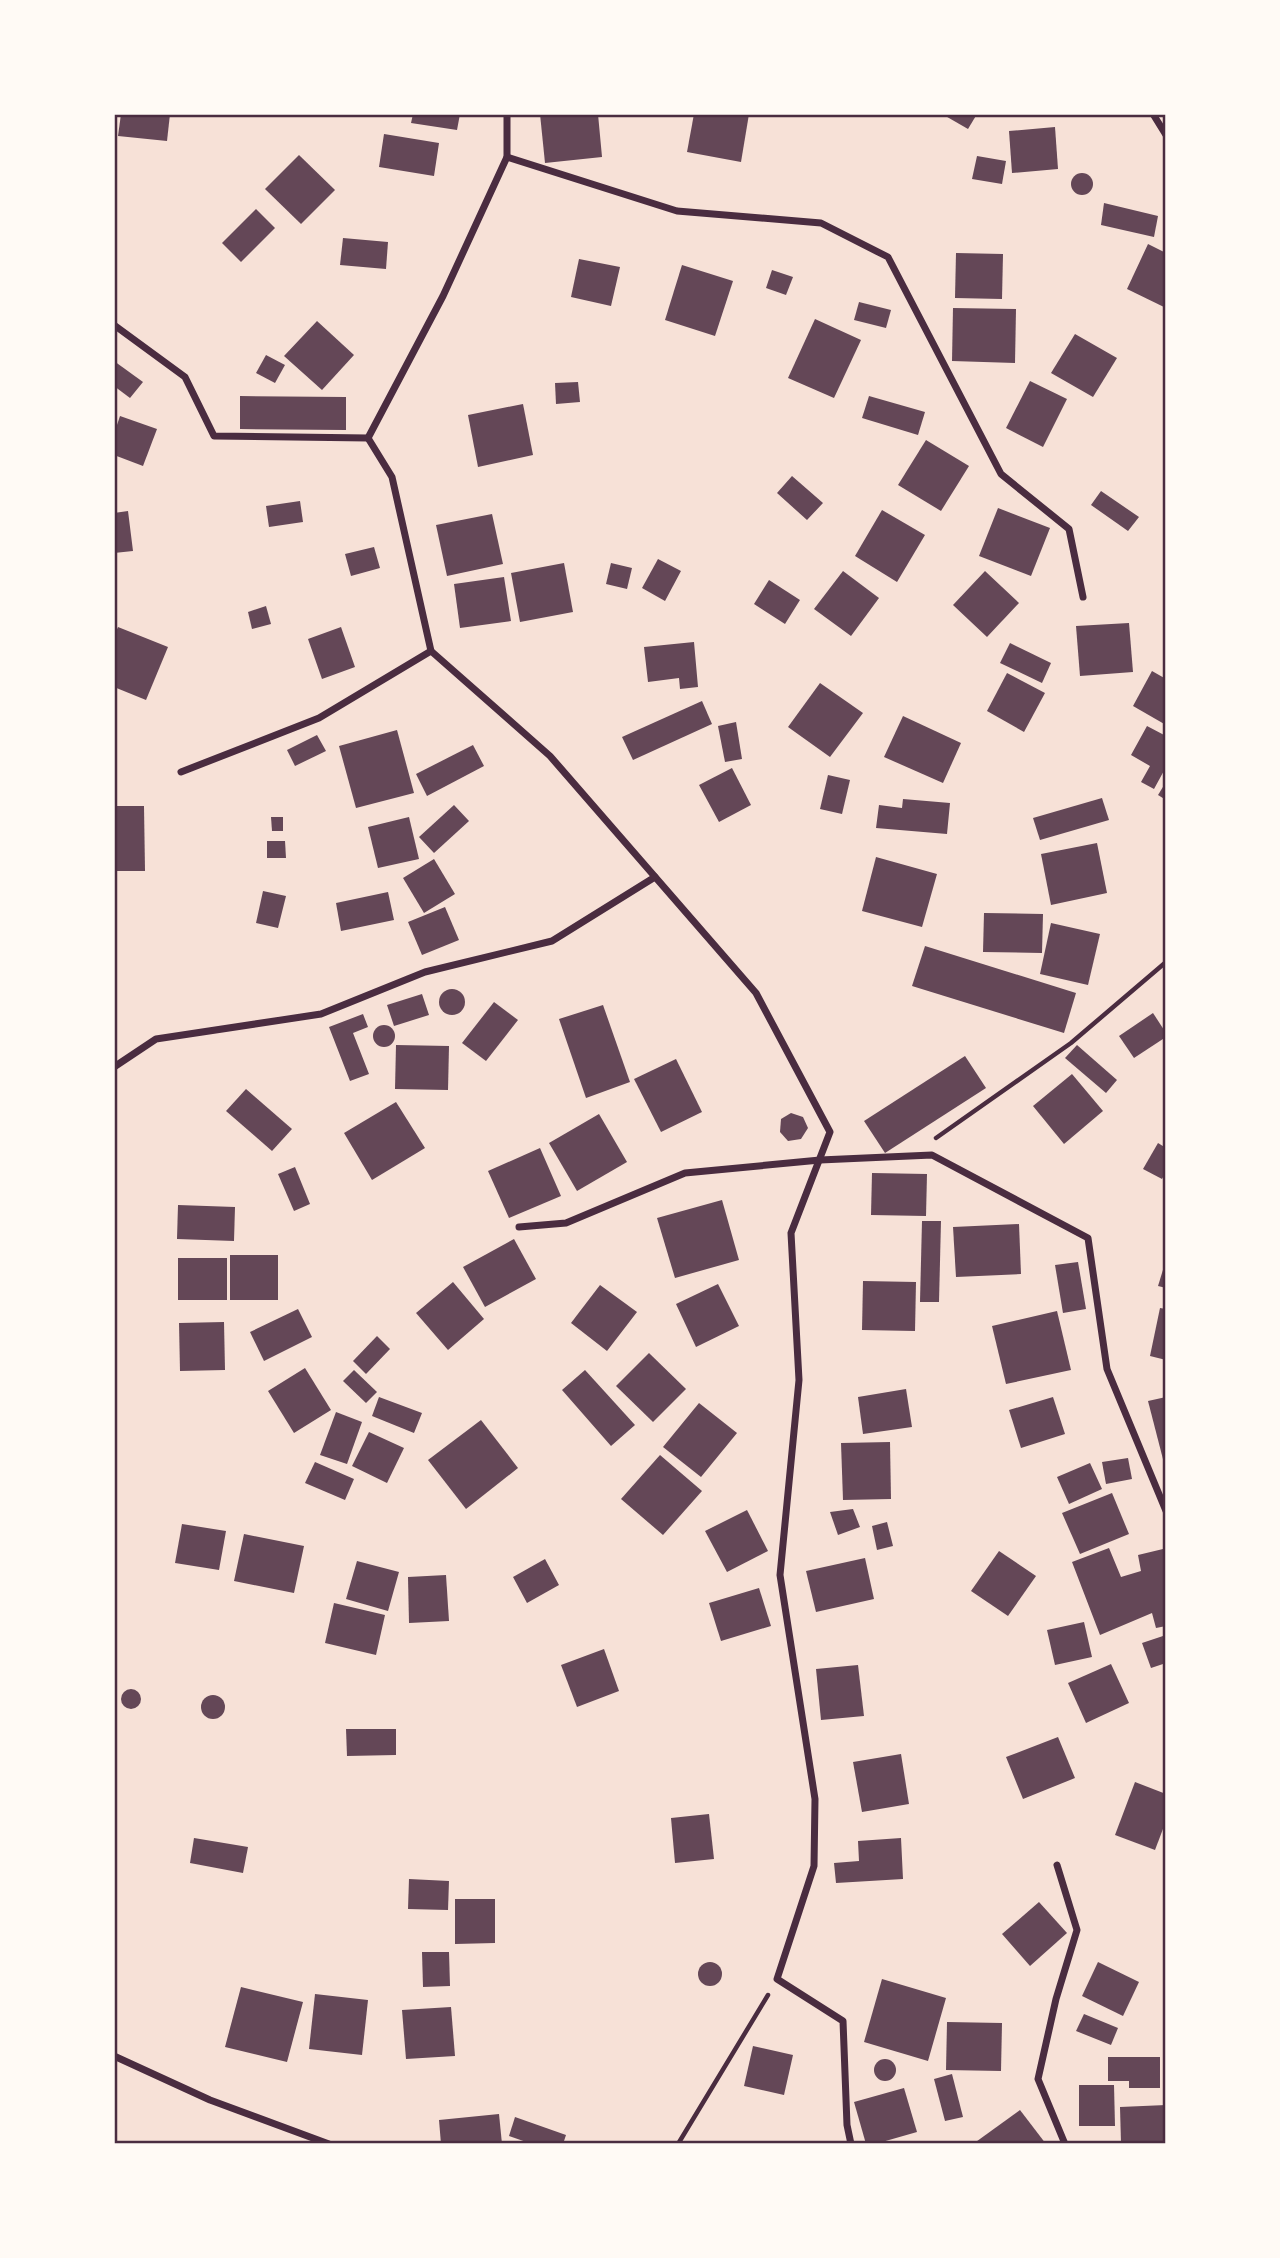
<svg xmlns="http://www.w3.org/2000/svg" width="1280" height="2258" font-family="'Fira Sans Condensed',sans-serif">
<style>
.building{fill:#644757}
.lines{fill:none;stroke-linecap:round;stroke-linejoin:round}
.path{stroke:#4a2c40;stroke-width:4.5}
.minor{stroke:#4a2c40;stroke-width:7}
.neatline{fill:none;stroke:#4a2c40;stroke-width:2.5}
</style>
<rect width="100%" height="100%" fill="#f7e1d7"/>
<g class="building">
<polygon points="121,114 170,114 167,141 118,136"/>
<polygon points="413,114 460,114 457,130 411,123"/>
<polygon points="540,114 598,114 602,157 545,163"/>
<polygon points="694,114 749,114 741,162 687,152"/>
<polygon points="942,114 977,114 968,129"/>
<polygon points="1055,127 1058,169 1012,173 1009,131"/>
<polygon points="384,134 439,143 434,176 379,167"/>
<polygon points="299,155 335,190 301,224 265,189"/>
<polygon points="977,156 1006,161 1002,184 972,179"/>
<circle cx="1082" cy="184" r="11"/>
<polygon points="1104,203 1158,216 1154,237 1101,225"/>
<polygon points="256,209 275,228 241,262 222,243"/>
<polygon points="343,238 388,242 386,269 340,265"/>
<polygon points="1148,244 1166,253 1166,308 1127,289"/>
<polygon points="956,253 1003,254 1002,299 955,298"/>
<polygon points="579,259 620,267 611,306 571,297"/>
<polygon points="682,265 733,281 715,336 665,320"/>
<polygon points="772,270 793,277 786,295 766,288"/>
<polygon points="859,302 891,310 886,328 854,320"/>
<polygon points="953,308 1016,309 1015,363 952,361"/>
<polygon points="815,319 861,340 834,398 788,378"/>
<polygon points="317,321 354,355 322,390 284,356"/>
<polygon points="1075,334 1117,358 1093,397 1051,373"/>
<polygon points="266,355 285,365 275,383 256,373"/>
<polygon points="114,361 143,382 130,398 114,386"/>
<polygon points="1030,381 1067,399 1043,447 1006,428"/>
<polygon points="578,382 580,402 556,404 555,383"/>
<polygon points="240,396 346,397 346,430 240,429"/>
<polygon points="869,396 925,412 918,435 862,418"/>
<polygon points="523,404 533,455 478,467 468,415"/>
<polygon points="120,416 157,429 143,466 114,455 114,434"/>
<polygon points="926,440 969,466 941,511 898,485"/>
<polygon points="792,476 823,503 807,520 777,493"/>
<polygon points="1101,491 1139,517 1128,531 1091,505"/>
<polygon points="300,501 303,522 269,527 266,506"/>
<polygon points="998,508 1050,528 1031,576 979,556"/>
<polygon points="882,510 925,535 897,582 855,556"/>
<polygon points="128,511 133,551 114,553 114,513"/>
<polygon points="492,514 503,564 447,576 436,525"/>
<polygon points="374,547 380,568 351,576 345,554"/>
<polygon points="658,559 681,571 665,601 642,588"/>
<polygon points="564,563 573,612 520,622 511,573"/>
<polygon points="611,563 632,568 627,589 606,584"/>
<polygon points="843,571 879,598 851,636 814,609"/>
<polygon points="985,571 1019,603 987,637 953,605"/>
<polygon points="504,577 511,621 460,628 454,584"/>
<polygon points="769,580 800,600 785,624 754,604"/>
<polygon points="266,606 271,624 252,629 248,612"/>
<polygon points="1129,623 1133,672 1080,676 1076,626"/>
<polygon points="118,627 168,647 146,700 114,687 114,636"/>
<polygon points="341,627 355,667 322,679 308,639"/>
<polygon points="694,642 698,687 680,689 679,678 648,682 644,647"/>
<polygon points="1010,643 1051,663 1042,683 1000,663"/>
<polygon points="1152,671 1166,679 1166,725 1133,706"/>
<polygon points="1007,673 1045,693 1024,732 987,711"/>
<polygon points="820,683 863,713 830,757 788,727"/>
<polygon points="702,701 712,724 633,760 622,737"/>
<polygon points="903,716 961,743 943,783 884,757"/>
<polygon points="736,722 742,759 725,762 718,726"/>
<polygon points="1147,726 1166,736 1166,767 1154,789 1141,782 1150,766 1131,755"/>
<polygon points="397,730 414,793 356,808 339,746"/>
<polygon points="317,735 326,751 295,766 287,750"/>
<polygon points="473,745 484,766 427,796 416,774"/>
<polygon points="732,768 751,805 719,822 699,785"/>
<polygon points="828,775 850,780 842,814 820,809"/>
<polygon points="1166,782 1166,800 1158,795"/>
<polygon points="1102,798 1109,820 1040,840 1033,818"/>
<polygon points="903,799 950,803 947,834 876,828 879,805 902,808"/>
<polygon points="454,805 469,821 434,853 419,837"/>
<polygon points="114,806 144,806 145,871 114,871"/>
<polygon points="271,817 283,817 283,831 272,831"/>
<polygon points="409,817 419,859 378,868 368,827"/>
<polygon points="267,841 285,841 286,858 267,858"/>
<polygon points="1097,843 1107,893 1051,905 1041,854"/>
<polygon points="876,857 937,874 922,927 862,911"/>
<polygon points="434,859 455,894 424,913 403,878"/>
<polygon points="263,891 286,896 278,928 256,923"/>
<polygon points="388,892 394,920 341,931 336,903"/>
<polygon points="445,907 459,940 422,955 408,922"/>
<polygon points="984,913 1043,914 1042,953 983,952"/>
<polygon points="1051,923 1100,934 1088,985 1040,974"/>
<polygon points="925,946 1076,993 1064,1033 912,986"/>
<circle cx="452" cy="1002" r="13"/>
<polygon points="422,994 429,1015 394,1026 387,1005"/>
<polygon points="494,1002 518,1020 486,1061 462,1043"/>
<polygon points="603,1005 630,1082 586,1098 559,1019"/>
<polygon points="1153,1013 1166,1033 1166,1037 1134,1058 1119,1036"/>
<polygon points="363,1014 368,1027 353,1033 369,1074 350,1081 329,1027"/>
<circle cx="384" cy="1036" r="11"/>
<polygon points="396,1045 449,1046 448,1090 395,1089"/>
<polygon points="1077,1045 1117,1080 1106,1093 1065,1058"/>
<polygon points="965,1056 986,1088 885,1153 864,1121"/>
<polygon points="676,1059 702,1112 661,1132 634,1079"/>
<polygon points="1072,1074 1103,1111 1064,1144 1033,1106"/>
<polygon points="246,1089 292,1129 272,1151 226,1111"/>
<polygon points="396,1102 425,1148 372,1180 344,1133"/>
<polygon points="791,1113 803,1117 808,1128 801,1139 788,1141 780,1132 781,1119"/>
<polygon points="599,1114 627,1162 577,1191 549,1143"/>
<polygon points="1158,1143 1166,1148 1166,1172 1162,1179 1143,1169"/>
<polygon points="540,1148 561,1196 509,1218 488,1171"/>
<polygon points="295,1167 310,1204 294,1211 278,1174"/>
<polygon points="872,1173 927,1174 926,1216 871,1215"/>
<polygon points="722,1200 739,1260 675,1278 657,1218"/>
<polygon points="178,1205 235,1207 234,1241 177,1239"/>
<polygon points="922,1221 941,1221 939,1302 920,1302"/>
<polygon points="1019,1224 1021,1274 956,1277 953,1227"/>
<polygon points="514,1239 536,1279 485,1307 463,1267"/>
<rect x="230" y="1255" width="48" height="45"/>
<rect x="178" y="1258" width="49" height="42"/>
<polygon points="1166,1260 1166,1288 1158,1286"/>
<polygon points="1078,1262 1086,1309 1063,1313 1055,1265"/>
<polygon points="863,1281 916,1282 915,1331 862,1330"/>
<polygon points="453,1282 484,1319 448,1350 416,1313"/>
<polygon points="718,1284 739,1326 696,1347 676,1304"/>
<polygon points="600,1285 637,1312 607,1351 571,1323"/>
<polygon points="1160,1308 1166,1309 1166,1360 1150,1356"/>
<polygon points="298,1309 312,1337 264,1361 250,1332"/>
<polygon points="1057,1311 1071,1370 1006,1384 992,1326"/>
<polygon points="224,1322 225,1370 180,1371 179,1323"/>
<polygon points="377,1336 390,1349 366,1374 353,1361"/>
<polygon points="649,1353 686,1389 653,1422 616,1386"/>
<polygon points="305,1368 331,1410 294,1433 268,1391"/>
<polygon points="354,1370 377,1392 366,1403 343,1381"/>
<polygon points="585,1370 635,1425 611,1446 562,1390"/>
<polygon points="906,1389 912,1427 863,1434 858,1397"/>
<polygon points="379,1397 422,1413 414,1433 372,1416"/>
<polygon points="1053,1397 1065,1434 1021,1448 1009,1410"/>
<polygon points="1166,1397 1166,1467 1165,1467 1148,1401"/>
<polygon points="699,1403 737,1433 701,1477 663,1447"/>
<polygon points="336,1412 362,1422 347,1464 320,1455"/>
<polygon points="481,1420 518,1468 466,1509 428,1460"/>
<polygon points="369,1432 404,1448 387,1483 352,1466"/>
<polygon points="890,1442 891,1499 843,1500 841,1443"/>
<polygon points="660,1455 702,1491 663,1535 621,1499"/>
<polygon points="1128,1458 1132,1479 1106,1484 1102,1462"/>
<polygon points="315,1462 354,1479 345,1500 305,1483"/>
<polygon points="1090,1463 1102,1489 1069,1504 1057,1477"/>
<polygon points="1112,1493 1129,1534 1080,1554 1062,1513"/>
<polygon points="853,1509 860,1527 838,1535 830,1512"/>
<polygon points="747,1510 768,1551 727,1572 705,1531"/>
<polygon points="887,1522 893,1546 877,1550 872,1526"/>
<polygon points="182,1524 226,1531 219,1570 175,1563"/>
<polygon points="244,1534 304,1546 294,1593 234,1581"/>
<polygon points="1109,1548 1121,1577 1141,1571 1138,1555 1163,1549 1166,1560 1166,1626 1156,1628 1152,1613 1100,1635 1072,1562"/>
<polygon points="999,1551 1036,1576 1008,1616 971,1591"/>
<polygon points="865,1558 874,1599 816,1612 806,1571"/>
<polygon points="545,1559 559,1585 527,1603 513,1577"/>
<polygon points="357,1561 399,1572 388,1611 346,1599"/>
<polygon points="446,1575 449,1621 409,1623 408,1577"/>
<polygon points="759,1588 771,1626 721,1641 709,1603"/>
<polygon points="334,1603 385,1615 376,1655 325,1643"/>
<polygon points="1084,1622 1092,1657 1055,1665 1047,1630"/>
<polygon points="1166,1635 1166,1663 1151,1668 1142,1643"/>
<polygon points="604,1649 619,1691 577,1707 561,1665"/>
<polygon points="1111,1664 1129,1703 1086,1723 1068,1683"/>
<polygon points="858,1665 864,1716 821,1720 816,1669"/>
<circle cx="131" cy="1699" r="10"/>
<circle cx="213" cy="1707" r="12"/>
<polygon points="346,1729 396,1729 396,1755 347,1756"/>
<polygon points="1058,1737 1075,1778 1023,1799 1006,1757"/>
<polygon points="901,1754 909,1804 862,1812 853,1762"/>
<polygon points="1135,1782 1166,1794 1166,1821 1155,1850 1115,1835"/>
<polygon points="709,1814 714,1859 675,1863 671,1818"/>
<polygon points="194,1838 248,1847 243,1873 190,1863"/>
<polygon points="901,1838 903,1879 836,1883 834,1863 859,1861 858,1841"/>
<polygon points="409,1879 449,1881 448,1910 408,1909"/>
<polygon points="455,1899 495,1899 495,1943 455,1944"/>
<polygon points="1039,1902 1067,1933 1030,1966 1002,1934"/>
<polygon points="422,1952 449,1952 450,1986 423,1987"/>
<polygon points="1098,1962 1139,1982 1123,2016 1082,1996"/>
<circle cx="710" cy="1974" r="12"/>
<polygon points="882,1979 946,1998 928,2061 864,2042"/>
<polygon points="241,1987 303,2002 287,2062 225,2047"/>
<polygon points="315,1994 368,2000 362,2055 309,2049"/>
<polygon points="451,2007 455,2056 406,2059 402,2010"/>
<polygon points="1084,2014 1118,2028 1111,2045 1076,2031"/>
<polygon points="947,2022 1002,2023 1001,2071 946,2070"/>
<polygon points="753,2046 793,2055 784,2095 744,2086"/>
<polygon points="1108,2057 1160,2057 1160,2088 1129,2088 1129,2081 1108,2081"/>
<circle cx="885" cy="2070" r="11"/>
<polygon points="952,2074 963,2117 945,2121 934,2079"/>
<polygon points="1079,2085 1114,2085 1115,2126 1079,2126"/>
<polygon points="904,2088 917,2132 875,2144 866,2144 854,2102"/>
<polygon points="1166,2105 1166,2141 1121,2143 1120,2107"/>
<polygon points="1020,2110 1046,2144 973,2144"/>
<polygon points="499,2114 502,2144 441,2144 439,2120"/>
<polygon points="515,2117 566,2135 563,2144 532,2144 509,2136"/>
</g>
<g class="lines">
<g class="path">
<polyline points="936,1138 1071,1043 1166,962"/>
<polyline points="678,2144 768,1995"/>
</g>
<g class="minor">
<polyline points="507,114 507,157 443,296 368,438 392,477 431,651 550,756 756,993 830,1132 791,1233 799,1380 780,1575 815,1799 814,1866 777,1979 843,2021 847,2125 851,2144"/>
<polyline points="1153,114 1166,135"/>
<polyline points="507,157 677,211 821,223 888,257 1001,474 1069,529 1083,597"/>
<polyline points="114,325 185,377 214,436 368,438"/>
<polyline points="181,772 319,718 431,651"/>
<polyline points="114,1067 156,1039 321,1014 425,972 552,941 655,877"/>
<polyline points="519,1227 566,1223 685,1173 820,1160 932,1155 1088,1238 1107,1369 1166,1511"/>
<polyline points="1057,1865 1077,1930 1056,1999 1038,2079 1065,2144"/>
<polyline points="114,2056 210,2100 329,2144"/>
</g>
</g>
<rect width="1280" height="2258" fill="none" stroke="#fffaf5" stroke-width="231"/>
<rect x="116" y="116" width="1048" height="2026" class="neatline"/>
</svg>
